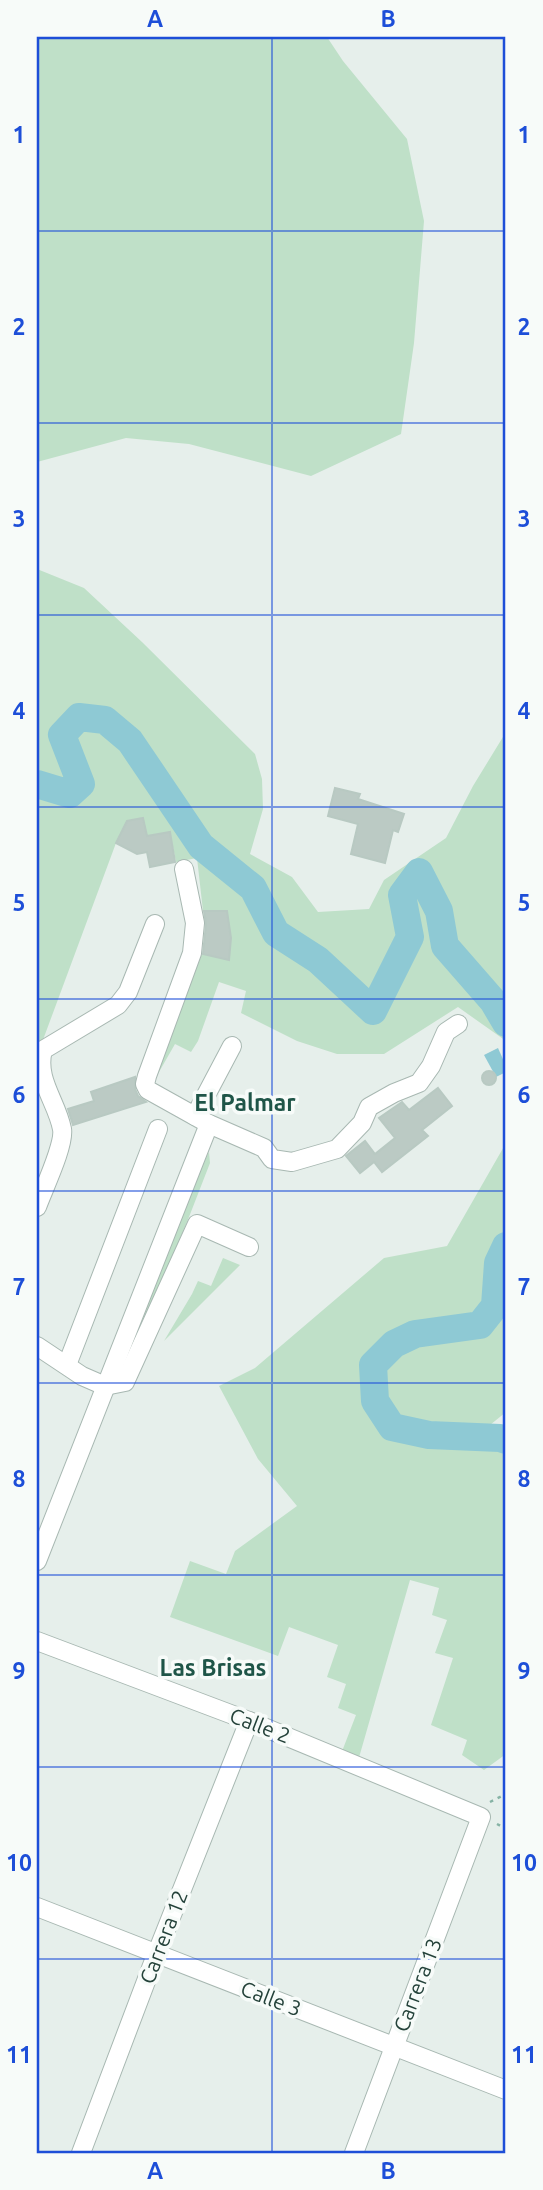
<svg xmlns="http://www.w3.org/2000/svg" width="543" height="2190" font-family="Ubuntu,sans-serif">
<style>
.green{fill:#bfe0c8}
.water{fill:#8ec9d4}
.lines{fill:none;stroke-linecap:round;stroke-linejoin:round}
.river{stroke:#8ec9d4;stroke-width:28}
.building{fill:#bbcac4;stroke:#b8c9c2;stroke-width:2}
.minor-casing{stroke:#a8b8b2;stroke-width:20}
.path{stroke:#86b3a5;stroke-width:2.5;stroke-dasharray:3.5 5;stroke-linecap:butt}
.minor{stroke:#fff;stroke-width:18}
.grid{fill:none;stroke:#1d4ed8;stroke-width:2;stroke-opacity:0.55}
.labels{text-anchor:middle;stroke-width:7;stroke-linejoin:round;paint-order:stroke}
.street-label{font-size:21px;fill:#24423a;stroke:#f7fbf9}
.neighbourhood-label{font-size:23px;font-weight:bold;fill:#1f5548;stroke:#f7fbf9}
.neatline{fill:none;stroke:#1d4ed8;stroke-width:2.5}
.grid-label{font-size:23px;text-anchor:middle;font-weight:bold;fill:#1d4ed8}
</style>
<rect width="100%" height="100%" fill="#e6efeb"/>
<g class="green">
<polygon points="37,37 327,37 343,61 407,139 424,221 414,343 401,434 311,476 189,444 126,438 37,462"/>
<polygon points="37,569 84,588 142,642 255,754 262,779 263,809 250,854 292,877 318,912 369,909 384,880 446,838 473,786 506,732 506,1041 458,1007 384,1054 337,1054 297,1041 241,1013 246,991 219,982 198,1041 191,1052 175,1044 151,1086 202,954 229,959 231,938 227,911 203,911 197,858 176,862 170,832 147,836 143,818 127,821 116,843 37,1056"/>
<polygon points="506,1143 506,1412 490,1425 506,1432 506,1754 484,1770 462,1755 467,1740 431,1725 453,1658 435,1653 447,1620 432,1615 439,1588 410,1580 358,1761 341,1754 356,1715 338,1708 346,1684 327,1677 338,1645 289,1627 278,1656 170,1617 190,1561 226,1574 235,1551 297,1506 258,1459 219,1386 255,1368 384,1258 447,1246"/>
<polygon points="209,1152 210,1163 189,1217 119,1383 112,1385 168,1253 201,1168"/>
<polygon points="223,1258 240,1265 164,1341 192,1294 198,1281 211,1286"/>
</g>
<polygon class="water" points="498,1048 506,1066 506,1072 496,1077 484,1055"/>
<g class="lines">
<g class="river">
<polyline points="37,784 70,794 81,784 62,735 79,717 105,720 130,741 201,846 253,888 276,933 318,960 373,1011 410,937 402,895 419,872 439,911 445,946 493,1001 506,1023"/>
<polyline points="506,1246 498,1263 495,1306 480,1325 415,1334 394,1344 373,1365 375,1401 392,1427 429,1435 500,1438 506,1440"/>
</g>
</g>
<g class="building">
<polygon points="335,788 360,794 358,799 404,814 398,832 393,830 385,863 351,854 358,824 328,816"/>
<polygon points="143,818 147,836 170,832 175,862 150,867 147,852 137,854 116,843 127,821"/>
<polygon points="204,911 227,911 231,938 229,960 203,954 206,924"/>
<circle cx="489" cy="1078" r="7"/>
<polygon points="135,1077 135,1089 138,1096 146,1102 73,1125 68,1109 94,1101 91,1092"/>
<polygon points="438,1088 452,1106 422,1130 428,1136 382,1172 374,1162 360,1173 346,1156 365,1141 375,1154 395,1138 379,1118 402,1102 409,1110"/>
</g>
<g class="lines">
<g class="minor-casing">
<g id="minor">
<polyline points="184,869 195,923 192,953 147,1076 145,1084 148,1090 209,1124 264,1148 272,1159 292,1162 337,1149 362,1123 369,1107 394,1093 419,1083 431,1066 446,1032 458,1024"/>
<polyline points="195,1116 232,1046"/>
<path d="M37 1207C43 1190 65 1145 62 1129 57 1102 35 1079 43 1050L118 1005 128 992 155 924"/>
<polyline points="37,1346 82,1376 105,1386 125,1382 197,1224 249,1247"/>
<polyline points="67,1365 158,1129"/>
<polyline points="37,1561 209,1124"/>
<polyline points="37,1641 249,1721 481,1817 354,2153"/>
<polyline points="37,1907 506,2090"/>
<polyline points="81,2153 156,1955 249,1721"/>
</g>
</g>
<g class="path">
<polyline points="490,1802 506,1794"/>
<polyline points="497,1824 506,1829"/>
</g>
<use href="#minor" class="minor"/>
</g>
<path class="grid" d="M272 37V2153M37 231H506M37 423H506M37 615H506M37 807H506M37 999H506M37 1191H506M37 1383H506M37 1575H506M37 1767H506M37 1959H506"/>
<g class="labels">
<g class="street-label">
<text transform="translate(260 1726) rotate(21)" y="7">Calle 2</text>
<text transform="translate(164 1937) rotate(-69)" y="7">Carrera 12</text>
<text transform="translate(418 1985) rotate(-69)" y="7">Carrera 13</text>
<text transform="translate(271 1999) rotate(21)" y="7">Calle 3</text>
</g>
<g class="neighbourhood-label">
<text x="245" y="1111">El Palmar</text>
<text x="213" y="1676">Las Brisas</text>
</g>
</g>
<rect width="543" height="2190" fill="none" stroke="#f7fbf9" stroke-width="77"/>
<rect x="38" y="38" width="466" height="2114" class="neatline"/>
<g class="grid-label">
<text x="155" y="27">A</text>
<text x="388" y="27">B</text>
<text x="19" y="143">1</text>
<text x="524" y="143">1</text>
<text x="19" y="335">2</text>
<text x="524" y="335">2</text>
<text x="19" y="527">3</text>
<text x="524" y="527">3</text>
<text x="19" y="719">4</text>
<text x="524" y="719">4</text>
<text x="19" y="911">5</text>
<text x="524" y="911">5</text>
<text x="19" y="1103">6</text>
<text x="524" y="1103">6</text>
<text x="19" y="1295">7</text>
<text x="524" y="1295">7</text>
<text x="19" y="1487">8</text>
<text x="524" y="1487">8</text>
<text x="19" y="1679">9</text>
<text x="524" y="1679">9</text>
<text x="19" y="1871">10</text>
<text x="524" y="1871">10</text>
<text x="19" y="2063">11</text>
<text x="524" y="2063">11</text>
<text x="155" y="2179">A</text>
<text x="388" y="2179">B</text>
</g>
</svg>
